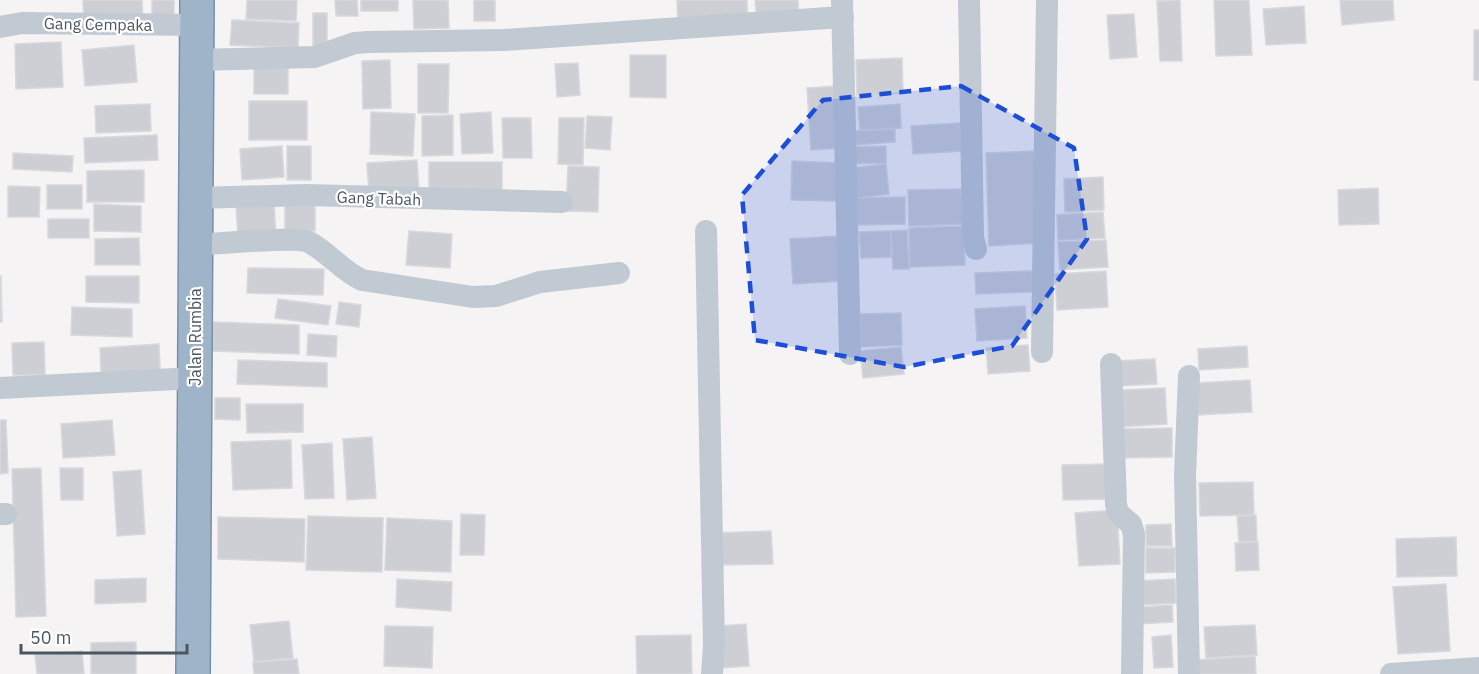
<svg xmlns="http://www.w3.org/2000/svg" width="1479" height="674" font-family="'IBM Plex Sans',sans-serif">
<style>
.building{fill:#cdcfd5;stroke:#d7d9de;stroke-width:1.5}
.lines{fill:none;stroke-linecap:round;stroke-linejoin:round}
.trunk-casing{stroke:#7690ad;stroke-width:36}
.minor{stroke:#c1cad2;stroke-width:22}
.trunk{stroke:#9fb4c9;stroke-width:33}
.marked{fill:#1d4ed8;fill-opacity:0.2;stroke:#1d4ed8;stroke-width:4.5;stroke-dasharray:12 8;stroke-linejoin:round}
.labels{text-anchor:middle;stroke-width:4.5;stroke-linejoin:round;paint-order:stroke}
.street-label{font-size:16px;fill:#4a5661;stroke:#fff}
</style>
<rect width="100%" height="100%" fill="#f5f3f3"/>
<g class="building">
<polygon points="83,0 142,0 143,20 84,22"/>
<polygon points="152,0 174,0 174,18 152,19"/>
<polygon points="247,0 297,0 296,21 246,19"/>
<polygon points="335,0 357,0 358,16 336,16"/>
<rect x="361" y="0" width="37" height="11"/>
<polygon points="413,0 448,0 449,28 414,29"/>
<rect x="474" y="0" width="21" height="21"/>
<polygon points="677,0 747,0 748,24 678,25"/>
<polygon points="755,0 798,0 799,18 757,21"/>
<polygon points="1180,0 1182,61 1160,61 1157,1"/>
<polygon points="1214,0 1249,0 1252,55 1216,56"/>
<polygon points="1340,0 1393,0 1394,20 1342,25"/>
<polygon points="1304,6 1306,43 1266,45 1263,9"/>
<polygon points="313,13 327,13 327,46 313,45"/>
<polygon points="1134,14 1137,57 1110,59 1107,15"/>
<polygon points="232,20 299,23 298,48 230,45"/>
<rect x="1474" y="30" width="5" height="50"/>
<polygon points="61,42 63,87 16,89 15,44"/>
<polygon points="134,45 137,82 85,86 82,50"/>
<polygon points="630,55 666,55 666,98 630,97"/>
<polygon points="902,58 903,93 857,95 856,60"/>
<polygon points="288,60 288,94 254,94 254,61"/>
<polygon points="390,60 391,108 363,109 362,61"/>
<polygon points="578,63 580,95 557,97 555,64"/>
<polygon points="418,64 449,64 448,113 418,113"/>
<polygon points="837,86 841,148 811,150 807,88"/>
<rect x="249" y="101" width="58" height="39"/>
<polygon points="150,104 151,131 96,133 95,106"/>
<polygon points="900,104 901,128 860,130 858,107"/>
<polygon points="371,112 415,114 413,156 370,154"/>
<polygon points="491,112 493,153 462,154 460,114"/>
<polygon points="453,115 453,155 422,156 422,116"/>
<polygon points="587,116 612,117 610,150 585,148"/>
<polygon points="502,118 531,118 532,158 503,158"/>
<polygon points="559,118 584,118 583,165 558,164"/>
<polygon points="960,123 962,151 913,154 911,126"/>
<polygon points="895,129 895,142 853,145 852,131"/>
<polygon points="157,135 158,160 85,163 84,138"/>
<polygon points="282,146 284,177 242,180 240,149"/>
<rect x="287" y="146" width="24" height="34"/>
<polygon points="886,146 886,163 850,164 850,147"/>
<polygon points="1036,151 1040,243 989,246 986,153"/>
<polygon points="13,153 73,156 72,172 13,169"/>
<polygon points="417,160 419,193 369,195 367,163"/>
<polygon points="792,161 839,163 838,201 791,200"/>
<polygon points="429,162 502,162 502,195 429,194"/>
<polygon points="886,164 889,194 855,198 852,168"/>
<polygon points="568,166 599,167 598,212 566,211"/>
<polygon points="144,170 144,202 87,202 87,171"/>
<polygon points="1103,177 1104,210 1065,212 1064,179"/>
<rect x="47" y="185" width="35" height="24"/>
<polygon points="8,186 40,187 39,217 8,217"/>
<polygon points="1378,188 1379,224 1339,225 1338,190"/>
<polygon points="961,189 963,224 909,226 908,190"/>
<polygon points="905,197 905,224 855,225 855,198"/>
<polygon points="274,203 276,238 238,239 236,205"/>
<polygon points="285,203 315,203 315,231 285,230"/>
<polygon points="94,204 141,206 141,232 94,231"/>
<polygon points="1103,212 1105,238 1058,240 1057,215"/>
<rect x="48" y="219" width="41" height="19"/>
<polygon points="964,226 965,265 910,267 909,228"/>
<polygon points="907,230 909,269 893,269 891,231"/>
<polygon points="409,231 452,234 450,268 406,265"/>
<polygon points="890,231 891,257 861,258 859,232"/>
<polygon points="840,236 842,281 793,284 790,239"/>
<polygon points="139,238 140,265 95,265 95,239"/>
<polygon points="1106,240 1108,267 1060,270 1058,242"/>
<polygon points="248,268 324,269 323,295 247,293"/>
<polygon points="1032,271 1033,292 976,294 975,273"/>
<polygon points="1106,271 1108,307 1057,310 1055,274"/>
<polygon points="0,276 1,276 2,322 0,322"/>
<polygon points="86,276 139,276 139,303 86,302"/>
<polygon points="278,299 331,306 328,325 275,318"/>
<polygon points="339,302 361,305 359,327 336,324"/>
<polygon points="1025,306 1027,338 977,341 975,309"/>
<polygon points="72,307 132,309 132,337 71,335"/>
<polygon points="901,313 902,345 861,347 860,314"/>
<polygon points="213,322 299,325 299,354 212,351"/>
<polygon points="308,334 337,336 336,357 307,355"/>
<polygon points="44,342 45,375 13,375 12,343"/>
<polygon points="159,344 160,370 101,374 100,348"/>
<polygon points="1028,345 1030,371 988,374 986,348"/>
<polygon points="1247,346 1248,367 1199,370 1198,349"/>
<polygon points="901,347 904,374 863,378 860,351"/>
<polygon points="1155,359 1157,384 1119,386 1117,361"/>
<polygon points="238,360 327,363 327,387 237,384"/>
<polygon points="1250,380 1252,412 1198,415 1196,383"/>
<polygon points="1165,388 1167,424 1121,427 1119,390"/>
<polygon points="215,398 240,398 240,420 215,419"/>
<polygon points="246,404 303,404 303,432 247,433"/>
<polygon points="0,420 6,420 8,473 0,474"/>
<polygon points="112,420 115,455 63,458 61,424"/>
<polygon points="1172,428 1172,457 1121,458 1120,429"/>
<polygon points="372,437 376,498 347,500 343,439"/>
<polygon points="291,440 292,488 233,490 231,442"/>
<polygon points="332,443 334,498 305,499 302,445"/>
<polygon points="1115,464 1116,499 1063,500 1062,465"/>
<polygon points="41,468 46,616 16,617 12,469"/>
<polygon points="60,468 83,468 83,500 61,500"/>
<polygon points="141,470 145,534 117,536 113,472"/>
<polygon points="1253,482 1254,515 1200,516 1199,483"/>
<polygon points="1117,510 1120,564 1079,566 1075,513"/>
<polygon points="461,514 485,515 484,555 460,555"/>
<polygon points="1256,515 1257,541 1239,542 1237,516"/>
<polygon points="308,516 383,518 382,572 306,570"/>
<polygon points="218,517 305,519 304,562 218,559"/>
<polygon points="387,518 452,521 451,572 385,570"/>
<polygon points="1171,524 1172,546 1146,546 1146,525"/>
<polygon points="771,531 773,564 715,565 714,533"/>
<polygon points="1456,537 1457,576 1397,577 1396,539"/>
<polygon points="1258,542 1259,570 1236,571 1235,543"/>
<polygon points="1146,548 1175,548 1175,572 1146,573"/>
<polygon points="146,578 146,602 95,604 95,580"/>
<polygon points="397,579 452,582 451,611 396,607"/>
<polygon points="1175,579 1176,603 1139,605 1137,581"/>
<polygon points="1446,584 1450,651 1398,654 1393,587"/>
<polygon points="1172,605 1173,622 1138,624 1138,607"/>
<polygon points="289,621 293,658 254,662 250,625"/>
<polygon points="746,624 749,666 722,668 719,626"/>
<polygon points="1255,625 1257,655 1206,658 1204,627"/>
<polygon points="385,626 433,627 432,668 384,666"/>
<polygon points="691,635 692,674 637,674 636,636"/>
<polygon points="1171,635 1173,667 1154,668 1152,637"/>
<polygon points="136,642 136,674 91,674 91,643"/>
<polygon points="82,651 84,674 37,674 35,655"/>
<polygon points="1255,656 1256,674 1195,674 1194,660"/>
<polygon points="297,659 299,674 254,674 253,662"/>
</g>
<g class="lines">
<g class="trunk-casing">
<polyline id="trunk" points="193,674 197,0"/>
</g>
<g class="minor">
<polyline points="842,0 850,354"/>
<polyline points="969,0 973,238 976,249"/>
<polyline points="0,27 22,23 197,25"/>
<polyline points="198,60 314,57 355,43 368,42 504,40 843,17"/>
<polyline points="195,198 307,195 562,202"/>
<polyline points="706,231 714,646 712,674"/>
<path d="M194 245C214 244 297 236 309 242 329 253 342 271 362 280L473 297 496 296 540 282 619 273"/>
<polyline points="1042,352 1047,0"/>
<polyline points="1111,364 1116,504 1118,513 1131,524 1134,534 1132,674"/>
<polyline points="1189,376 1185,475 1189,674"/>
<polyline points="0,388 195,378"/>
<polyline points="0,514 6,514"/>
<polyline points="1391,674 1479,668"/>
</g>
<use href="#trunk" class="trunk"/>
</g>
<path class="marked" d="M961 86 1074 148 1087 239 1012 346 904 367 755 340 742 195 823 100Z"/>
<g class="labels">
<g class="street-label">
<text transform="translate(98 24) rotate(1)" y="6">Gang Cempaka</text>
<text transform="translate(379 198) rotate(2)" y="6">Gang Tabah</text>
<text transform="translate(195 337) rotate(-90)" y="6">Jalan Rumbia</text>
</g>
</g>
<path d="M21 644v9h166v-9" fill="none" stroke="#4a5661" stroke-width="3"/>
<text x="30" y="644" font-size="18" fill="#4a5661" stroke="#ffffff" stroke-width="4.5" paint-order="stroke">50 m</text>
</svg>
